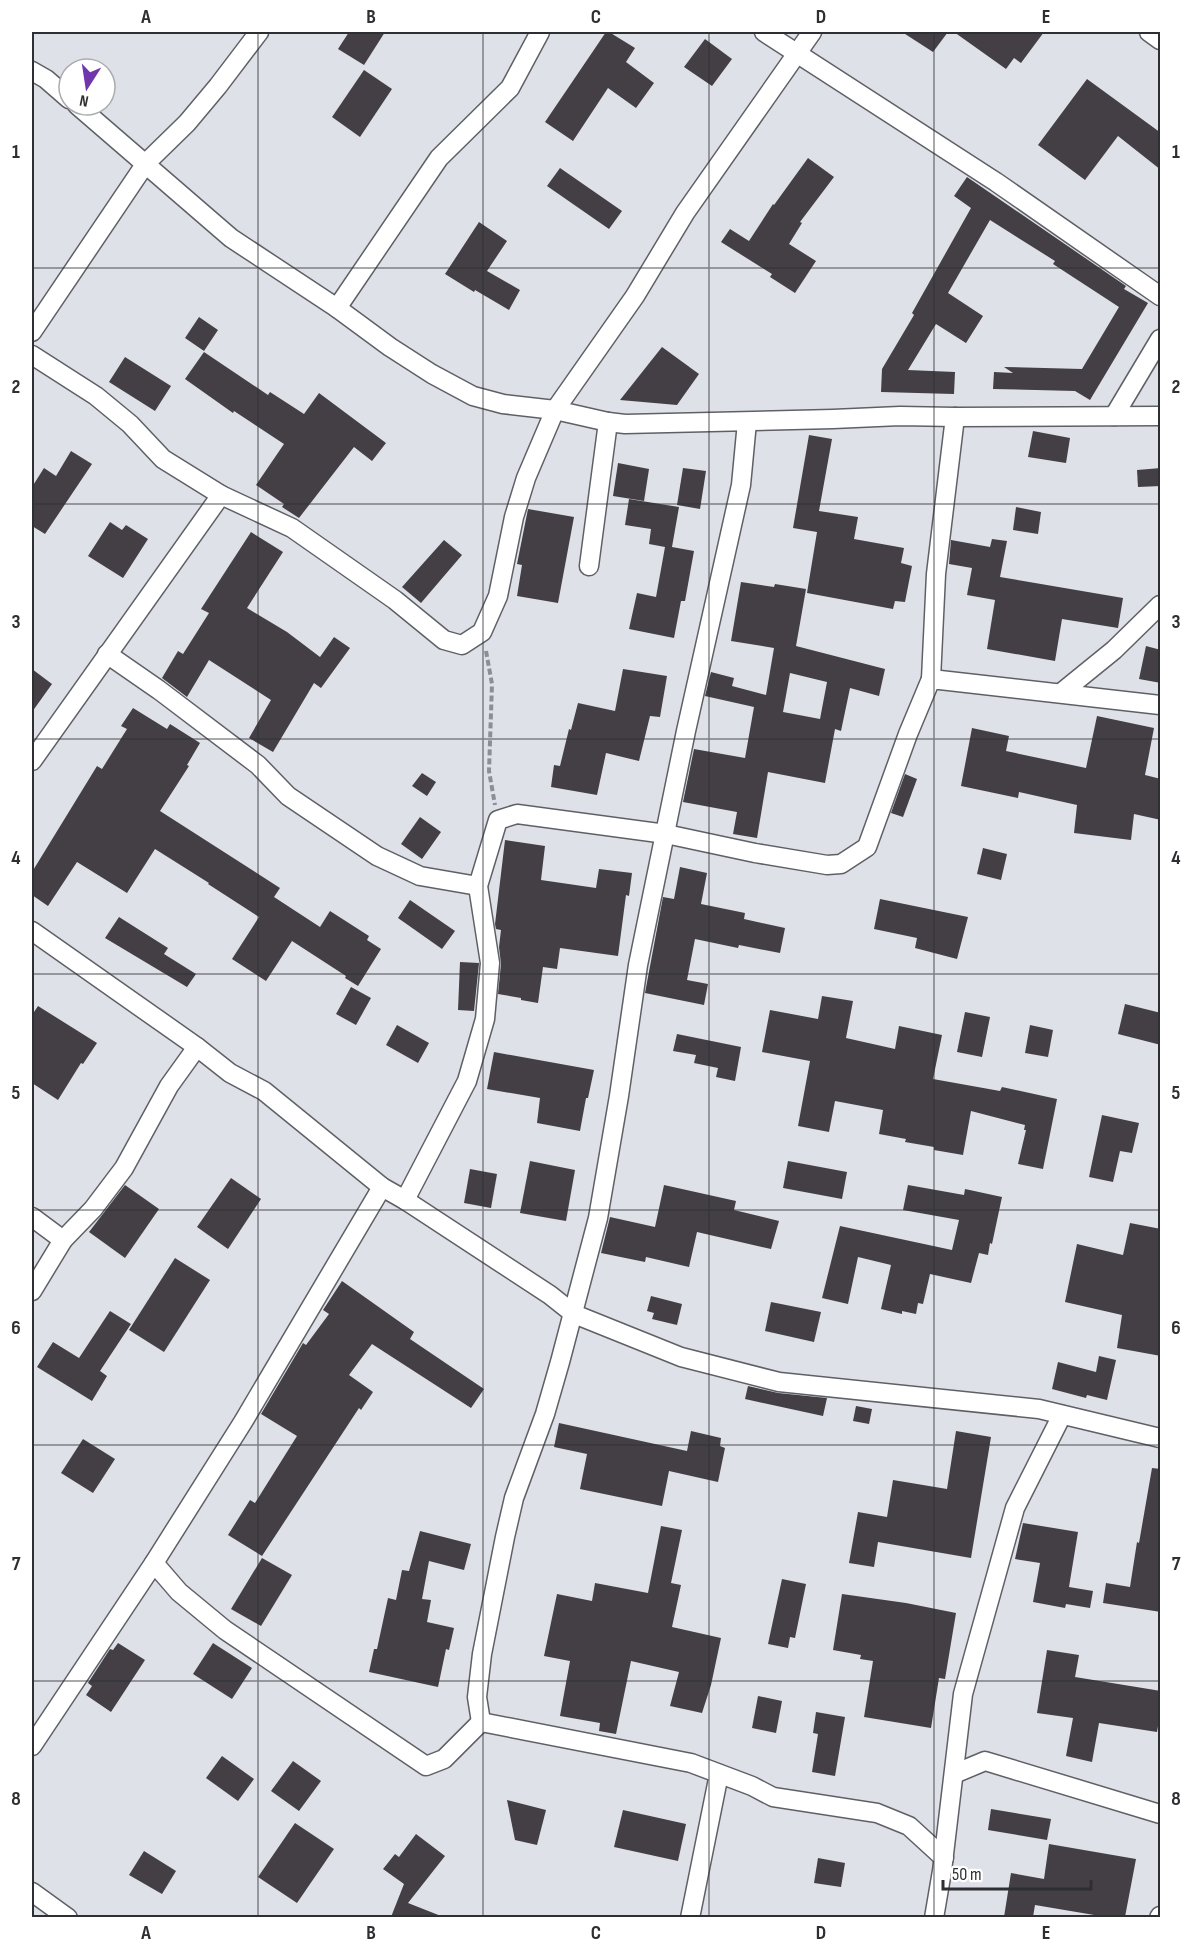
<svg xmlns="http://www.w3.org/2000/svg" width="1192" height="1949" font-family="'Sofia Sans Condensed',sans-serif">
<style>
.building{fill:#433f45;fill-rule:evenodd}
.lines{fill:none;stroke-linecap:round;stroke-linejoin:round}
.minor-casing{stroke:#5e6066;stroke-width:21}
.path{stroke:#8c8e94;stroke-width:4;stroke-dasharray:6 3;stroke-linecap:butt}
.minor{stroke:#fff;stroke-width:18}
.grid{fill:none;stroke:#2e2f32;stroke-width:1.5;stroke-opacity:0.55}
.neatline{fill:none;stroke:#2e2f32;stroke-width:2}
.grid-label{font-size:20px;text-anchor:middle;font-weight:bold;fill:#2e2f32}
</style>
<rect width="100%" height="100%" fill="#dfe1e9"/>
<g class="building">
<polygon points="349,32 385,32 364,65 338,49"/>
<polygon points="606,32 609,32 635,48 626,62 654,83 636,108 608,88 573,141 545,122"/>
<polygon points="902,32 948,32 933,52"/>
<polygon points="954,32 1044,32 1021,63 1014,58 1006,69"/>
<polygon points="705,39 732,59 712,86 684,67"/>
<polygon points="364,70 392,89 360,137 332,117"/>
<polygon points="1087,79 1161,133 1161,170 1118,136 1085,180 1038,145"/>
<polygon points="808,158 834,177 800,222 802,223 789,244 816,261 795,293 770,277 772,274 721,242 730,229 749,241 773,204 774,205"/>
<polygon points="560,168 622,211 609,229 547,186"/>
<polygon points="967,177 1126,286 1124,289 1148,303 1090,400 1075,391 993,389 994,372 1013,373 1004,367 1082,369 1119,307 1053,264 1055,261 990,220 948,293 983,316 966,343 936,324 908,370 955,372 954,394 881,392 882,369 914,315 912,313 971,208 954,196"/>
<polygon points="479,222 507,241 487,271 520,290 509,310 475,290 474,292 445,274"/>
<polygon points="199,317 218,330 204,351 185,338"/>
<polygon points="662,347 699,374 677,405 620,400"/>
<polygon points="204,352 268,395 270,392 304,414 319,393 386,443 372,461 354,447 299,518 282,507 284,504 256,485 284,444 234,411 233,413 185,379"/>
<polygon points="125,357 171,386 155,411 109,382"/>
<polygon points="1033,431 1070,438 1066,463 1028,457"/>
<polygon points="809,435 832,439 819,511 858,517 854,539 904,548 901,563 912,566 905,602 895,601 893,609 807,593 817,532 793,528"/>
<polygon points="71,451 92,464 45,534 32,526 32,487 44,468 56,476"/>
<polygon points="618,463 649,469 644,501 613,496"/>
<polygon points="683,468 706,471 700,509 677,505"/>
<polygon points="1161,468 1161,486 1138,487 1137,470"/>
<polygon points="629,499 679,507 672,547 694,551 685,601 681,601 674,638 629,629 637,593 656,597 665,547 649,544 651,529 625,525"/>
<polygon points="1016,507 1041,512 1038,534 1013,530"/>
<polygon points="528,509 574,517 558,603 517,596 522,565 517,564"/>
<polygon points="110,522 122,530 126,525 148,539 123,578 88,556"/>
<polygon points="251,532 283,552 247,608 287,632 320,657 334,637 350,648 321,688 314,683 273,752 249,738 271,700 209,660 187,697 162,678 178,651 183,654 209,613 201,609"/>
<polygon points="992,539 1007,541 1000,577 1123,598 1118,628 1062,619 1055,661 987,649 995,600 967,595 972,568 949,564 951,540 990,547"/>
<polygon points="444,540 462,555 421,603 402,587"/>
<path d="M741 582 774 587 775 584 806 589 796 646 885 669 879 696 850 688 841 731 835 729 825 783 768 772 757 838 733 834 737 812 683 802 694 749 745 758 754 707 705 696 711 672 734 678 732 686 766 695 774 648 731 641ZM790 673 827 682 820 719 783 712Z"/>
<polygon points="1146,646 1161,650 1161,683 1139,679"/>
<polygon points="32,669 52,684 32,712"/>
<polygon points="623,669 667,676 660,717 650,716 639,761 606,753 597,795 551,787 554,765 560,766 569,729 571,730 578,703 615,711"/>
<polygon points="133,708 167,729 170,724 200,743 187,765 189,766 160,811 280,888 274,897 320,927 330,911 369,936 367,940 381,949 358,986 345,978 346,976 292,941 266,981 232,959 259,917 208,884 209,883 155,849 127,893 77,862 48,906 32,895 32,872 97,766 102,769 127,729 121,726"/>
<polygon points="1097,716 1154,728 1145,775 1161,779 1161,820 1134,814 1131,840 1074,833 1077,805 1019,792 1018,798 961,786 972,728 1009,736 1006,751 1086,768"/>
<polygon points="422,773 436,782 427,796 412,786"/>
<polygon points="905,774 917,779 903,817 891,813"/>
<polygon points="420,817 441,832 422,859 401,844"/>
<polygon points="505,840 545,846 541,880 596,888 599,869 632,873 629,896 626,895 618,956 560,948 557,969 543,967 538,1003 521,1000 521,998 498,994 501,964 499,947 501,930 496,929 495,924"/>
<polygon points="983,848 1007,854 1001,880 977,874"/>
<polygon points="680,867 707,873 701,904 745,913 744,919 785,928 780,953 739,945 738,948 695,939 687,980 708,984 704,1005 645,993 663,897 674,899"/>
<polygon points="880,899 968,917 957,959 915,948 917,938 874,929"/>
<polygon points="410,900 455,931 442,949 398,918"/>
<polygon points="119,917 168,948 164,954 196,974 187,987 105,938"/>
<polygon points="460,962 479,963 474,1011 458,1010"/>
<polygon points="351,987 371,998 356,1025 336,1014"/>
<polygon points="822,996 853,1001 846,1038 895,1049 899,1026 942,1035 933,1079 1000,1091 1002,1087 1057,1099 1043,1169 1018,1164 1026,1130 1024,1130 1025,1125 971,1111 963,1155 934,1150 934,1147 905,1142 906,1139 879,1134 883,1110 835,1101 829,1132 798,1126 810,1061 762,1052 770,1010 818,1019"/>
<polygon points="1125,1004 1161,1013 1161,1045 1118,1034"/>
<polygon points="38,1006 97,1043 83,1064 81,1063 58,1100 32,1083 32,1015"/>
<polygon points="965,1012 990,1017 982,1057 957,1052"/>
<polygon points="397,1025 429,1043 418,1063 386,1045"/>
<polygon points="1030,1025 1053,1030 1048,1057 1025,1053"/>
<polygon points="677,1034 741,1047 735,1081 716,1077 718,1068 694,1063 696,1055 673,1051"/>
<polygon points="494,1052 594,1070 588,1098 586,1098 580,1131 537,1123 540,1098 487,1089"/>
<polygon points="1102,1115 1139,1123 1132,1153 1120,1151 1113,1182 1089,1177"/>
<polygon points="530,1161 575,1170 566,1221 520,1213"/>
<polygon points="788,1161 847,1172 842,1199 783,1188"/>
<polygon points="470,1169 497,1174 491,1208 464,1203"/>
<polygon points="231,1178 261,1199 228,1249 197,1227"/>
<polygon points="125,1185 159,1209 125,1258 89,1232"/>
<polygon points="664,1185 736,1201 734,1210 779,1221 771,1249 697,1232 689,1267 646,1257 645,1262 601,1253 610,1217 655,1227"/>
<polygon points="908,1185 964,1195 965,1189 1002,1197 992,1244 990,1243 988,1255 979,1253 971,1283 930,1274 923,1304 918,1303 916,1314 902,1311 902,1314 881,1309 891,1265 858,1257 848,1304 822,1298 840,1226 952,1250 959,1220 903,1210"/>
<polygon points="1130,1223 1161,1229 1161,1356 1117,1348 1122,1315 1065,1302 1077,1244 1123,1255"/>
<polygon points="175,1258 210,1280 164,1352 129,1330"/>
<polygon points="342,1281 414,1332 410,1339 484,1389 471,1408 372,1344 349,1375 373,1392 361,1410 359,1408 262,1556 228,1535 250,1500 255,1503 297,1436 261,1414 303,1343 306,1345 329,1314 323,1310"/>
<polygon points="651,1296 682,1304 677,1325 652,1319 654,1313 647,1311"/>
<polygon points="771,1302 821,1312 814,1342 765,1331"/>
<polygon points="110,1311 131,1324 100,1371 107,1376 92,1401 37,1367 53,1342 79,1358"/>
<polygon points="1099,1356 1116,1360 1107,1400 1087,1395 1086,1398 1052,1389 1058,1362 1096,1372"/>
<polygon points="748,1386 778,1393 827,1398 823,1416 745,1399"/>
<polygon points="856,1406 872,1409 869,1424 853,1421"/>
<polygon points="559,1423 687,1451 691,1431 721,1438 720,1446 725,1448 718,1482 669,1471 662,1506 580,1489 587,1454 554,1447"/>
<polygon points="956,1431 991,1437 971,1558 878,1542 874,1567 849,1563 858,1512 887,1517 893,1480 947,1489"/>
<polygon points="83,1439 115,1459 93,1493 61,1473"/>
<polygon points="1152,1468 1161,1469 1161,1612 1103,1603 1106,1583 1130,1587 1137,1542 1139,1543"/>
<polygon points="1023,1523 1078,1532 1069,1587 1093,1591 1090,1608 1066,1604 1065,1608 1033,1602 1040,1563 1015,1559"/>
<polygon points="661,1526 682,1530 671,1583 681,1585 672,1627 721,1638 711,1685 702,1713 670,1706 679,1672 631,1661 616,1734 599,1731 600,1723 560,1716 570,1661 544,1656 557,1594 592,1601 595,1583 648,1593"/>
<polygon points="420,1531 471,1544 464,1570 429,1561 422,1599 431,1600 427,1622 454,1628 449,1650 446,1649 438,1687 369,1672 374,1649 377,1649 388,1598 396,1600 402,1570 409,1571"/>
<polygon points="262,1558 292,1575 261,1626 231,1609"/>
<polygon points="782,1579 806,1584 795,1638 790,1637 788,1648 768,1644"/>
<polygon points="842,1594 906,1603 956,1613 945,1679 939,1678 931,1728 864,1717 873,1661 860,1659 861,1655 833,1650"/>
<polygon points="118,1643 145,1660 111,1712 86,1695 92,1686 88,1683 110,1649 113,1650"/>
<polygon points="213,1643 252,1668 232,1699 193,1674"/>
<polygon points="1047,1650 1079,1655 1075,1677 1161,1691 1161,1709 1157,1732 1099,1723 1092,1762 1066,1756 1073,1718 1037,1713"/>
<polygon points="758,1696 782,1701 776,1733 752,1728"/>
<polygon points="816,1712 845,1717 835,1776 812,1772 818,1734 813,1733"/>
<polygon points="222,1756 254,1779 238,1801 206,1778"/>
<polygon points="293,1761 321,1781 299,1811 271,1791"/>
<polygon points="507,1800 546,1810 537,1845 515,1840"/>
<polygon points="991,1809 1051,1819 1047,1840 988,1830"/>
<polygon points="623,1810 686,1824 678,1861 614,1847"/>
<polygon points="295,1823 334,1849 297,1903 258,1877"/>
<polygon points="416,1834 445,1856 408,1903 441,1916 441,1917 391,1917 404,1884 383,1869 395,1854 399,1857"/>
<polygon points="1049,1844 1136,1859 1125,1917 1106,1917 1035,1905 1033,1917 1004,1917 1011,1873 1044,1879"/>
<polygon points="144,1851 176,1871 162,1894 129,1875"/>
<polygon points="818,1858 845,1863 841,1887 814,1883"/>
</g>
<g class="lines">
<g class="minor-casing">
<g id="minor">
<polyline points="764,32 996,182 1160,296"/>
<polyline points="1149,32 1160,40"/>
<polyline points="32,71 46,79 69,99"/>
<polyline points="77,105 231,238 337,308 390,347 432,374 473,396 503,404 555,410 608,422 625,424 833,419 900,416 955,417 1160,416"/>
<polyline points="337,308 439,158 510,88 540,32"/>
<polyline points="32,332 146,163 187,123 218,86 259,32"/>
<polyline points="32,355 96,396 130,424 163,459 221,495"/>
<polyline points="1114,416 1160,339"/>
<polyline points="589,566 608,422"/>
<polyline points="107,654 159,690 258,765 288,796 377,856 420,876 478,886"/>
<polyline points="931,679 936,574 955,417"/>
<polyline points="1061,693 1114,650 1160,605"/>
<polyline points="32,761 221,495 292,528 395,600 444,640 462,645 482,632 498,596 514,517 526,478 555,410 635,296 685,213 812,32"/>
<polyline points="32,931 197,1047 230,1073 264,1091 382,1187 405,1200 550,1295 574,1314 681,1357 779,1382 1039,1409 1160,1438"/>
<polyline points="405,1200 467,1081 485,1019 490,963 478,886 498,820 517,814 666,834 755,853 827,865 841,864 867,847 908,734 931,679 1160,705"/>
<polyline points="32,1217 63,1240"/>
<polyline points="32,1291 63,1240 93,1209 124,1168 169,1086 197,1047"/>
<polyline points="154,1563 179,1592 225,1630 426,1766 444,1759 481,1722"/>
<polyline points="481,1722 477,1697 482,1654 505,1537 514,1498 545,1414 560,1362 598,1218 619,1096 638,965 686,731 741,485 747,422"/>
<polyline points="481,1722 691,1763 752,1786 773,1797 877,1813 909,1826 944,1858"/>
<polyline points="32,1746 154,1563 243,1422 382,1187"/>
<polyline points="954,1774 985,1761 1160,1814"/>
<polyline points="32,1892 68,1918"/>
<polyline points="690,1918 719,1774"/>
<polyline points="934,1918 942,1871 963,1694 1015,1508 1062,1415"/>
<polyline points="1159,1918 1160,1916"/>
</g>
</g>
<polyline class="path" points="486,651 492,684 489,771 495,805"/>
<use href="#minor" class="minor"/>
</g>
<path class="grid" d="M258 32V1918M483 32V1918M709 32V1918M934 32V1918M32 268H1160M32 504H1160M32 739H1160M32 974H1160M32 1210H1160M32 1445H1160M32 1681H1160"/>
<rect width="1192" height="1949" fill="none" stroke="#ffffff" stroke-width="66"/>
<g transform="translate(87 87) rotate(192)"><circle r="28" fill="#ffffff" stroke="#abacad" stroke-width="1.5"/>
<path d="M0-4.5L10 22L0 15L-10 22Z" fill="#7036ac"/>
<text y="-9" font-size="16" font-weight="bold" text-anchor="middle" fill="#2e2f32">N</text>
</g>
<path d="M943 1880v9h148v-9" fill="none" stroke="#2e2f32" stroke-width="3"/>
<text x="952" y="1880" font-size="18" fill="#2e2f32" stroke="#ffffff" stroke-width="4.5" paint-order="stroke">50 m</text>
<rect x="33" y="33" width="1126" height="1883" class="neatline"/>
<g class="grid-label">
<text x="146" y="23">A</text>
<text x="371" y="23">B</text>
<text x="596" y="23">C</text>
<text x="821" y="23">D</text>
<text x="1046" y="23">E</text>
<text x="16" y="158">1</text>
<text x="1176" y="158">1</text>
<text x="16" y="393">2</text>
<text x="1176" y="393">2</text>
<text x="16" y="628">3</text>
<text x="1176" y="628">3</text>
<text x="16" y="864">4</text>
<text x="1176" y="864">4</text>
<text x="16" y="1099">5</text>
<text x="1176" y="1099">5</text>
<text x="16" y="1334">6</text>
<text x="1176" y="1334">6</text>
<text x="16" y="1570">7</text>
<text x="1176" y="1570">7</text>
<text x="16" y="1805">8</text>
<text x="1176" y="1805">8</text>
<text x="146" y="1939">A</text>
<text x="371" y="1939">B</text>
<text x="596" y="1939">C</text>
<text x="821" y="1939">D</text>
<text x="1046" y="1939">E</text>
</g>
</svg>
